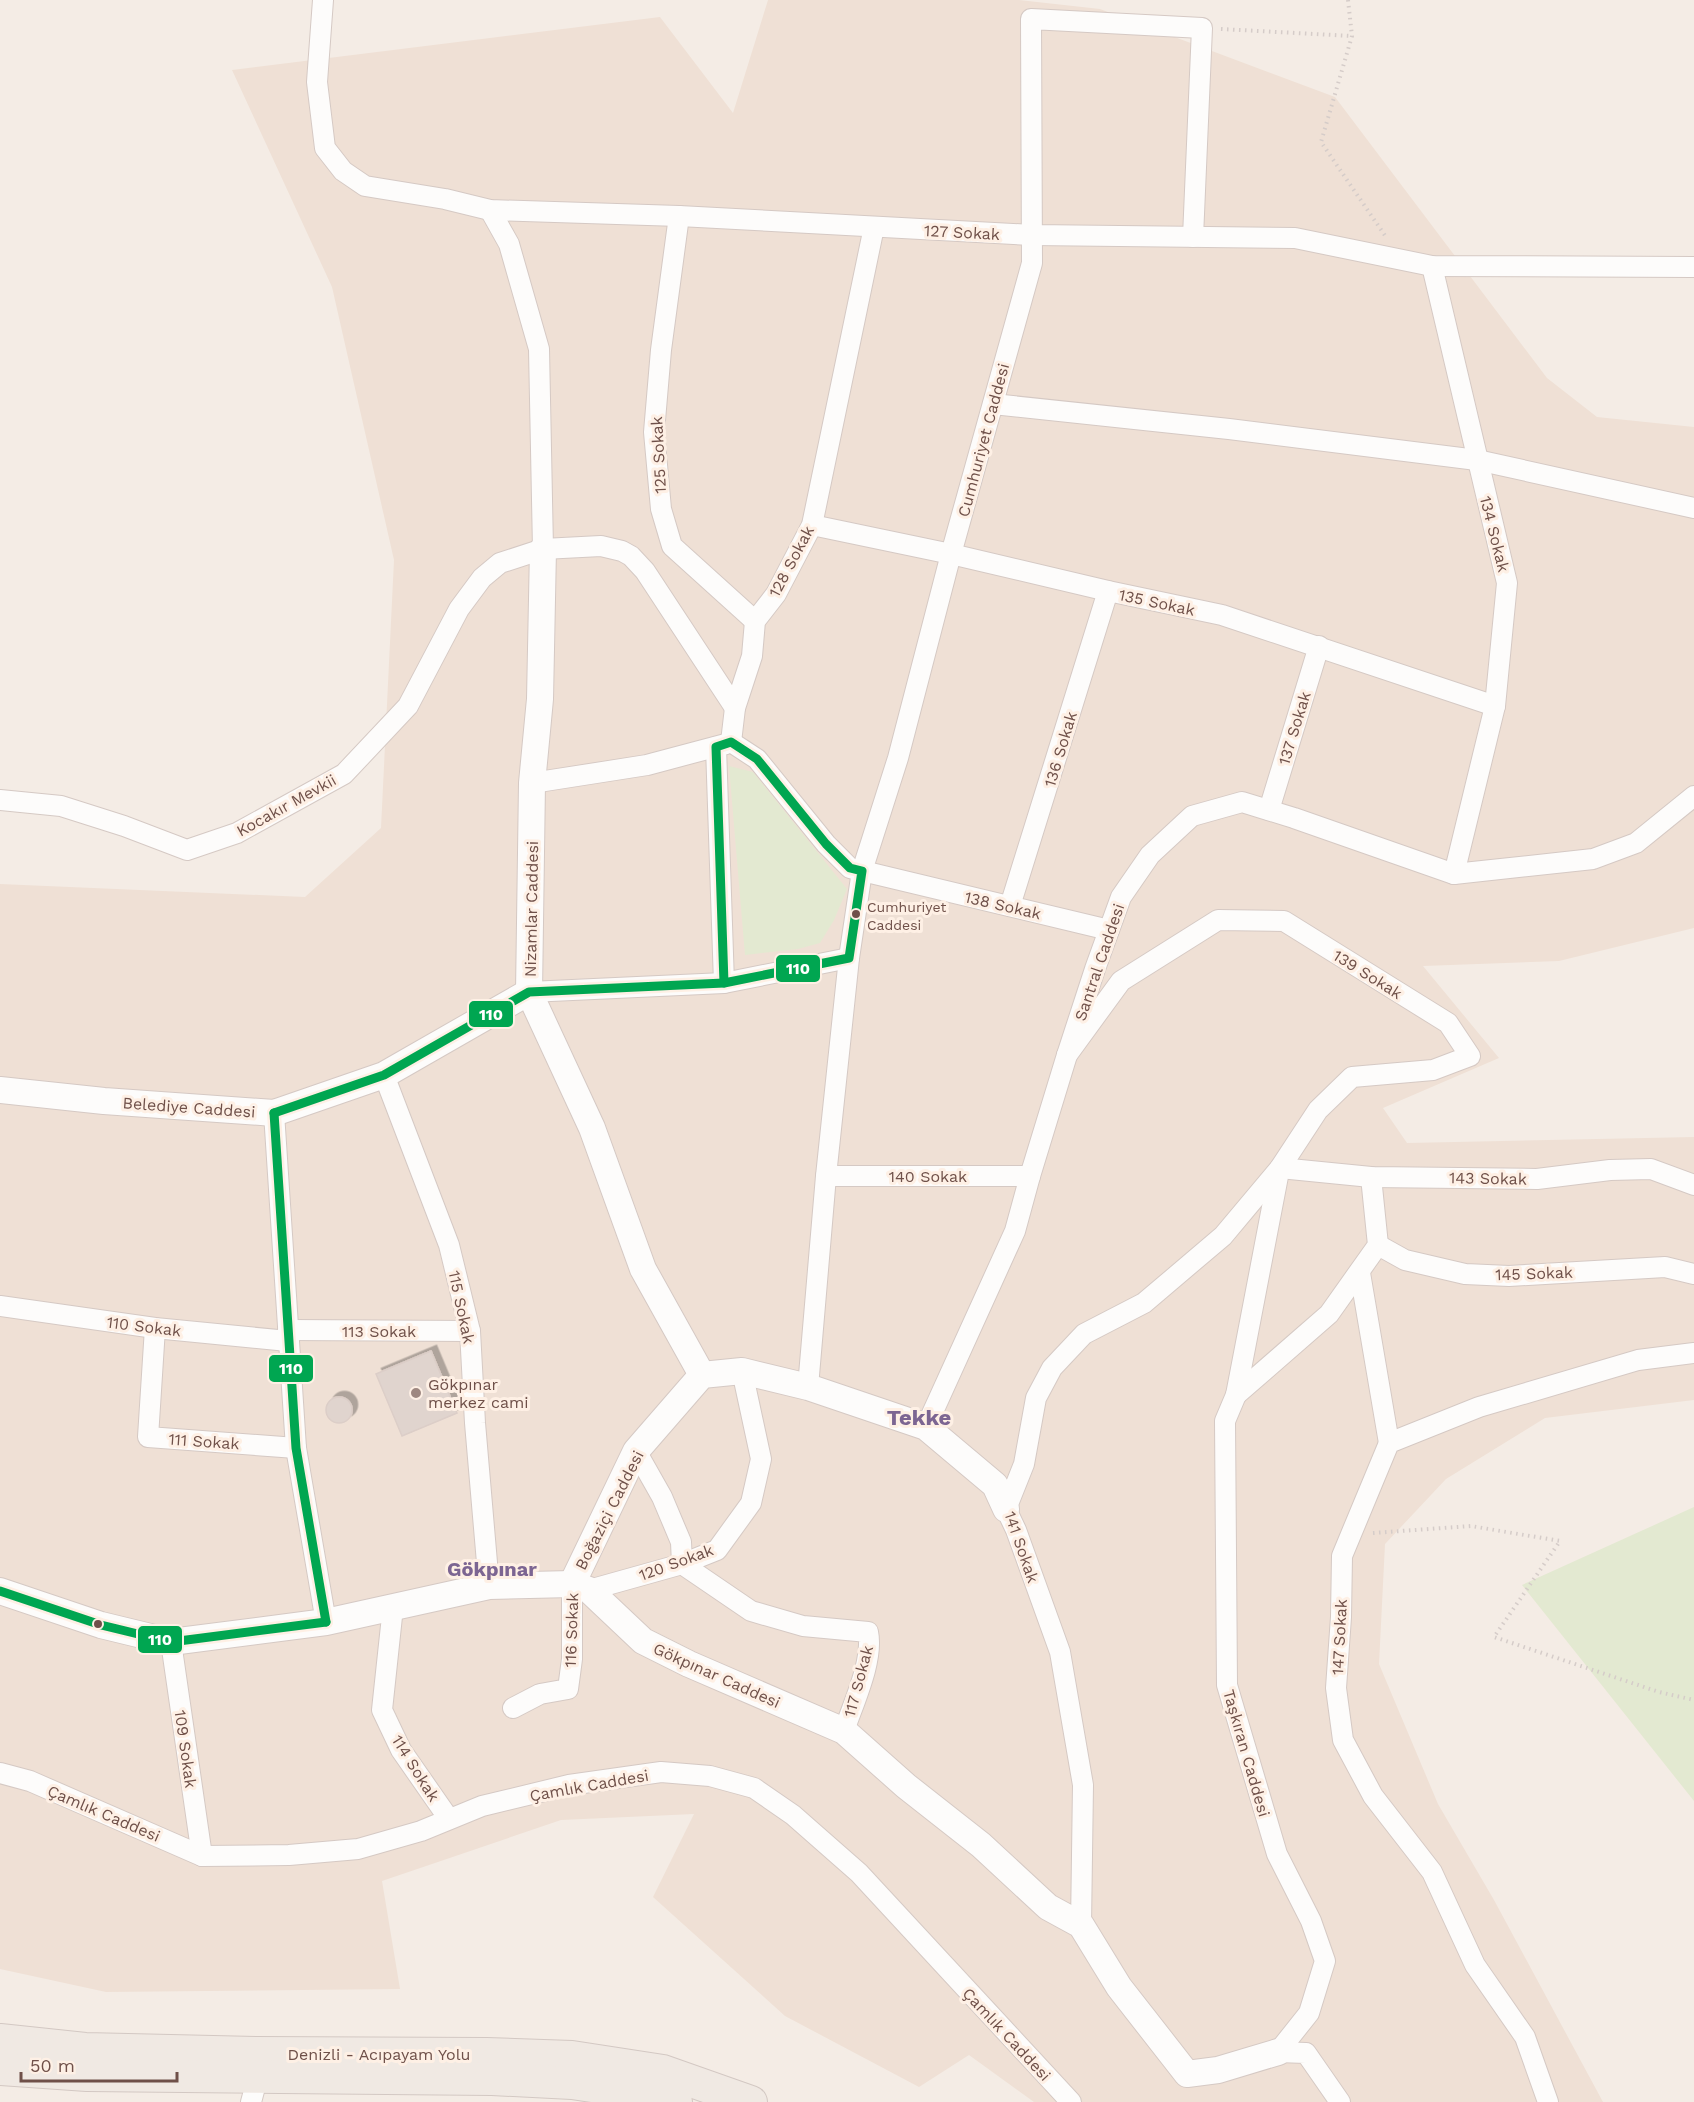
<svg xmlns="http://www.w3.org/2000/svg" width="1694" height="2102" font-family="'Work Sans',sans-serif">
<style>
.residential{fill:#efe0d5}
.green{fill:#e3e9d1}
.building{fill:#e0d4ce;stroke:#dccec8;stroke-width:1.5;filter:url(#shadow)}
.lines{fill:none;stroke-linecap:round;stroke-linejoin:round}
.minor-casing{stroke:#d5c9c4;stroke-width:22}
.tertiary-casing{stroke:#d5c9c4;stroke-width:28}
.primary-casing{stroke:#d3c8c3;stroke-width:34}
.path{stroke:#d5ccc9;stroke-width:4;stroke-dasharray:1.5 4.5;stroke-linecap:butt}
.minor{stroke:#fdfcfb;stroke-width:20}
.tertiary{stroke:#fdfcfb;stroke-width:26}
.primary{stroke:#f0e9e3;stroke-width:32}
.bus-1-casing{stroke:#fef0e5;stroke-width:14}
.bus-1{stroke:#00a651;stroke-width:9}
.bus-dot{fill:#6f5049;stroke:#fef0e5;stroke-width:2}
.poi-dot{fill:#9e8780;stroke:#fef0e5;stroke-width:2}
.labels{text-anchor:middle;stroke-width:6;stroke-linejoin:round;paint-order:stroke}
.bus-label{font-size:14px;fill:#6f5049;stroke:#fef0e5;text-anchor:start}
.street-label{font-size:16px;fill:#6f5049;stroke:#fef0e5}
.poi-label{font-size:16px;fill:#6f5049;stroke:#fef0e5;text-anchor:start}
.quarter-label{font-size:20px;font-weight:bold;fill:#7c6592;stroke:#fef0e5}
.district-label{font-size:22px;font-weight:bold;fill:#7c6592;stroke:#fef0e5}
.line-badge{stroke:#fef0e5;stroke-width:2}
.badge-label{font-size:16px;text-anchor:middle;font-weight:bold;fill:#fff}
</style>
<defs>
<filter id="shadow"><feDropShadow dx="5.5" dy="-5.5" stdDeviation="0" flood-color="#0004"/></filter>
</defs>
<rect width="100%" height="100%" fill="#f4ece5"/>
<polygon class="residential" points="768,0 1019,0 1100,9 1335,97 1547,378 1597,417 1694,427 1694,928 1559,961 1423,966 1499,1058 1383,1108 1407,1143 1694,1137 1694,1400 1545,1418 1446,1479 1385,1544 1379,1664 1438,1804 1494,1900 1603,2102 1034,2102 969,2055 919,2087 785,2016 653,1897 694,1814 561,1820 382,1881 400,1989 106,1992 0,1969 0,884 305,897 381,828 394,560 332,287 232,70 660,17 733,113"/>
<g class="green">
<polygon points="729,766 753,772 847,889 834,920 820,943 798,949 745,955"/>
<polygon points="1694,1507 1694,1801 1522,1585"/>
</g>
<g class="building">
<polygon points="431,1351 457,1413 402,1436 376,1374"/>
<circle cx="339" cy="1410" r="13"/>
</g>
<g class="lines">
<g class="minor-casing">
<g id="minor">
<polyline points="323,0 317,82 325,148 343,171 365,186 445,199 490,210 679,216 1032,235 1295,238 1432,266 1694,267"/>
<polyline points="490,210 509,244 539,349 543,549"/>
<polyline points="679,216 661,350 654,432 661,509 672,546 755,621"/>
<polyline points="1432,266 1507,583 1495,706 1454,874"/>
<polyline points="993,404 1229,429 1477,460 1694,508"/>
<polyline points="812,525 951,554 1108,591 1222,615 1495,706"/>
<polyline points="731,742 735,708 752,656 755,621 776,594 812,525 874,227"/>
<polyline points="731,742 757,759 826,844 850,868 1109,930"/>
<polyline points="716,747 724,983"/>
<polyline points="532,783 647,765 726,744"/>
<polyline points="0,800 61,806 124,826 187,850 237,833 344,774 408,706 459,609 482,578 500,563 543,549 601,546 622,551 631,556 645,571 735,708"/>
<polyline points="1269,810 1319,646"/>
<polyline points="1010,906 1108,591"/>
<polyline points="529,992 724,983 849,958"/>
<polyline points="1067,1055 1121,981 1218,920 1284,921 1448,1023 1470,1056 1433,1070 1352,1077 1318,1110 1280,1168 1223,1236 1144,1303 1084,1334 1052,1368 1036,1398 1024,1464 1006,1509 1016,1530 1060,1652 1083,1785 1081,1925"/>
<polyline points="384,1075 449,1245 470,1331 475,1423 489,1586"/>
<polyline points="274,1113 296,1448 326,1622"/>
<polyline points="1280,1168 1371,1177 1537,1179 1610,1170 1651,1169 1694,1185"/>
<polyline points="826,1176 1030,1176"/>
<polyline points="1378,1245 1405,1260 1465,1274 1509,1276 1665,1267 1694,1274"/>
<polyline points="1360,1273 1389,1443"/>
<polyline points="0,1306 155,1328 288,1341"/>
<polyline points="155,1328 148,1437 296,1448"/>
<polyline points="288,1330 470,1331"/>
<polyline points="808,1387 826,1176 849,958 862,871 898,758 951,554 1032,263 1031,19 1202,28 1193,237"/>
<polyline points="1236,1395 1329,1314 1378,1245 1371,1177"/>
<polyline points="926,1427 1015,1231 1030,1176 1067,1055 1095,969 1121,897 1150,855 1192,816 1242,802 1294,818 1454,874 1593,859 1636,843 1694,796"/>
<polyline points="636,1451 662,1497 681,1542 682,1564"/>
<path d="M682 1564 751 1611 803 1626 868 1632C874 1660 853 1704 844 1731"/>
<polyline points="589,1590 682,1564 717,1550 751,1503 761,1459 742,1371"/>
<polyline points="393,1607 382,1710 401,1750 449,1819"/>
<polyline points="171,1642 202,1856"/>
<polyline points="513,1708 540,1694 568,1689 572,1659 572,1584"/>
<polyline points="0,1773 30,1781 202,1856 289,1855 358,1849 421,1831 482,1806 569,1785 661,1772 710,1776 754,1788 793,1815 859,1873 1071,2102"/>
<polyline points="1278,2052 1309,2013 1325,1961 1311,1921 1277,1854 1227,1685 1225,1421 1236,1395 1279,1171"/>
<polyline points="1278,2052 1306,2053 1340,2102"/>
<polyline points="251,2102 258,2076"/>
<polyline points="1548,2102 1525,2037 1475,1965 1432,1872 1373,1796 1343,1740 1336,1688 1341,1617 1342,1556 1389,1443 1479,1407 1638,1360 1694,1353"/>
</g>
</g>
<g class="tertiary-casing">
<g id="tertiary">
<polyline points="543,549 540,699 532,783 529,992 592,1128 643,1269 702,1375"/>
<polyline points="0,1090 104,1101 274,1113 384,1075 529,992"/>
<polyline points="572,1584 636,1451 702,1375 742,1371 808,1387 926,1427 995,1485 1006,1509"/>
<polyline points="0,1591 101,1625 171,1642 326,1622 489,1586 572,1584 589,1590 643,1641 689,1664 844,1731 906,1786 981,1845 1048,1907 1081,1925 1119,1987 1187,2074 1218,2070 1278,2052"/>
</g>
</g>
<g class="primary-casing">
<g id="primary">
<polyline points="0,2040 85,2049 257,2053 486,2054 572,2057 663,2071 751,2102"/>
<polyline points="0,2069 87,2075 492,2079 572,2083 653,2095 676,2102"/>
</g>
</g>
<g class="path">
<polyline points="1348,0 1352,36 1321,142 1386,237"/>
<polyline points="1221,29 1352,36"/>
<polyline points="1373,1533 1471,1526 1560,1541 1494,1637 1659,1692 1694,1700"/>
</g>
<use href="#minor" class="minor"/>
<use href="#tertiary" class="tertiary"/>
<use href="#primary" class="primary"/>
<g class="bus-1-casing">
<g id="bus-1">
<polygon points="731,742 757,759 826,844 850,868 862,871 849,958 724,983 716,747"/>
<polyline points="274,1113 384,1075 529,992 724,983"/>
<polyline points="274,1113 296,1448 326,1622"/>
<polyline points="0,1591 101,1625 171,1642 326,1622"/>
</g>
</g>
<use href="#bus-1" class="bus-1"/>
</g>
<g class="bus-dot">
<circle cx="856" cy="914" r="5"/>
<circle cx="98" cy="1624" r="5"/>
</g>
<circle class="poi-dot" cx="416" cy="1393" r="6"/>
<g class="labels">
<g class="bus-label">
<text x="867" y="912">Cumhuriyet<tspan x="867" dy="18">Caddesi</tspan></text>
</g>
<g class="street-label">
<text transform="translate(962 232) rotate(3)" y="6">127 Sokak</text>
<text transform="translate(983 440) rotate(-75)" y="6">Cumhuriyet Caddesi</text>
<text transform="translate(658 455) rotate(-93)" y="6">125 Sokak</text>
<text transform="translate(1495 534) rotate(76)" y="6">134 Sokak</text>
<text transform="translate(791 561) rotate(-62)" y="6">128 Sokak</text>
<text transform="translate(1157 602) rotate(12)" y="6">135 Sokak</text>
<text transform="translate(1294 728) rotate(-73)" y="6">137 Sokak</text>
<text transform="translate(1060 749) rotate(-73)" y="6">136 Sokak</text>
<text transform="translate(286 805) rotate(-29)" y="6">Kocakır Mevkii</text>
<text transform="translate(1003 905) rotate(13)" y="6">138 Sokak</text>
<text transform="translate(531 909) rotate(-89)" y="6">Nizamlar Caddesi</text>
<text transform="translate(1099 962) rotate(-71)" y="6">Santral Caddesi</text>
<text transform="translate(1368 974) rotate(32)" y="6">139 Sokak</text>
<text transform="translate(189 1107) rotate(4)" y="6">Belediye Caddesi</text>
<text x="928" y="1182">140 Sokak</text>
<text transform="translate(1488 1178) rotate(1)" y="6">143 Sokak</text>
<text transform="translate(1534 1273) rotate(-2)" y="6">145 Sokak</text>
<text transform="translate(462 1307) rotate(78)" y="6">115 Sokak</text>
<text transform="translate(144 1326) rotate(7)" y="6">110 Sokak</text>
<text x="379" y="1337">113 Sokak</text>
<text transform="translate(204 1441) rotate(4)" y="6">111 Sokak</text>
<text transform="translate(609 1510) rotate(-63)" y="6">Boğaziçi Caddesi</text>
<text transform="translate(1022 1547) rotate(71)" y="6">141 Sokak</text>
<text transform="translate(676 1562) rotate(-20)" y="6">120 Sokak</text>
<text transform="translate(571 1630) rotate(-88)" y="6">116 Sokak</text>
<text transform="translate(1339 1637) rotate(-87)" y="6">147 Sokak</text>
<text transform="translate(717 1675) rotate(24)" y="6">Gökpınar Caddesi</text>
<text transform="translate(858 1681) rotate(-75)" y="6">117 Sokak</text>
<text transform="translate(186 1749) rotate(82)" y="6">109 Sokak</text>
<text transform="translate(1247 1753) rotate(74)" y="6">Taşkıran Caddesi</text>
<text transform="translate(416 1768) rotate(58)" y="6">114 Sokak</text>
<text transform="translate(589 1785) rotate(-10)" y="6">Çamlık Caddesi</text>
<text transform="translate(104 1813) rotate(23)" y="6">Çamlık Caddesi</text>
<text transform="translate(1007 2034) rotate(47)" y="6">Çamlık Caddesi</text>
<text x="379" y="2060">Denizli - Acıpayam Yolu</text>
</g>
<g class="poi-label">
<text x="428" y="1390">Gökpınar<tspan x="428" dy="18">merkez cami</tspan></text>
</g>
<g class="quarter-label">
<text x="492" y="1576">Gökpınar</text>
</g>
<g class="district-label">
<text x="919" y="1425">Tekke</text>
</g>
</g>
<g class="line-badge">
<rect x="775" y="954" width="46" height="29" rx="6" fill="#00a651"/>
<rect x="468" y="1000" width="46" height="28" rx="6" fill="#00a651"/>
<rect x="268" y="1354" width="46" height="29" rx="6" fill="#00a651"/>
<rect x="137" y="1625" width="46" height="29" rx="6" fill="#00a651"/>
</g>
<g class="badge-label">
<text x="798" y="974">110</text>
<text x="491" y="1020">110</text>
<text x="291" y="1374">110</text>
<text x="160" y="1645">110</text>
</g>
<path d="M21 2072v9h156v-9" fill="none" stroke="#6f5049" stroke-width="3"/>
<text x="30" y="2072" font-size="18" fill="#6f5049" stroke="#fef0e5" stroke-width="4.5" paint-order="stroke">50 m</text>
</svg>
